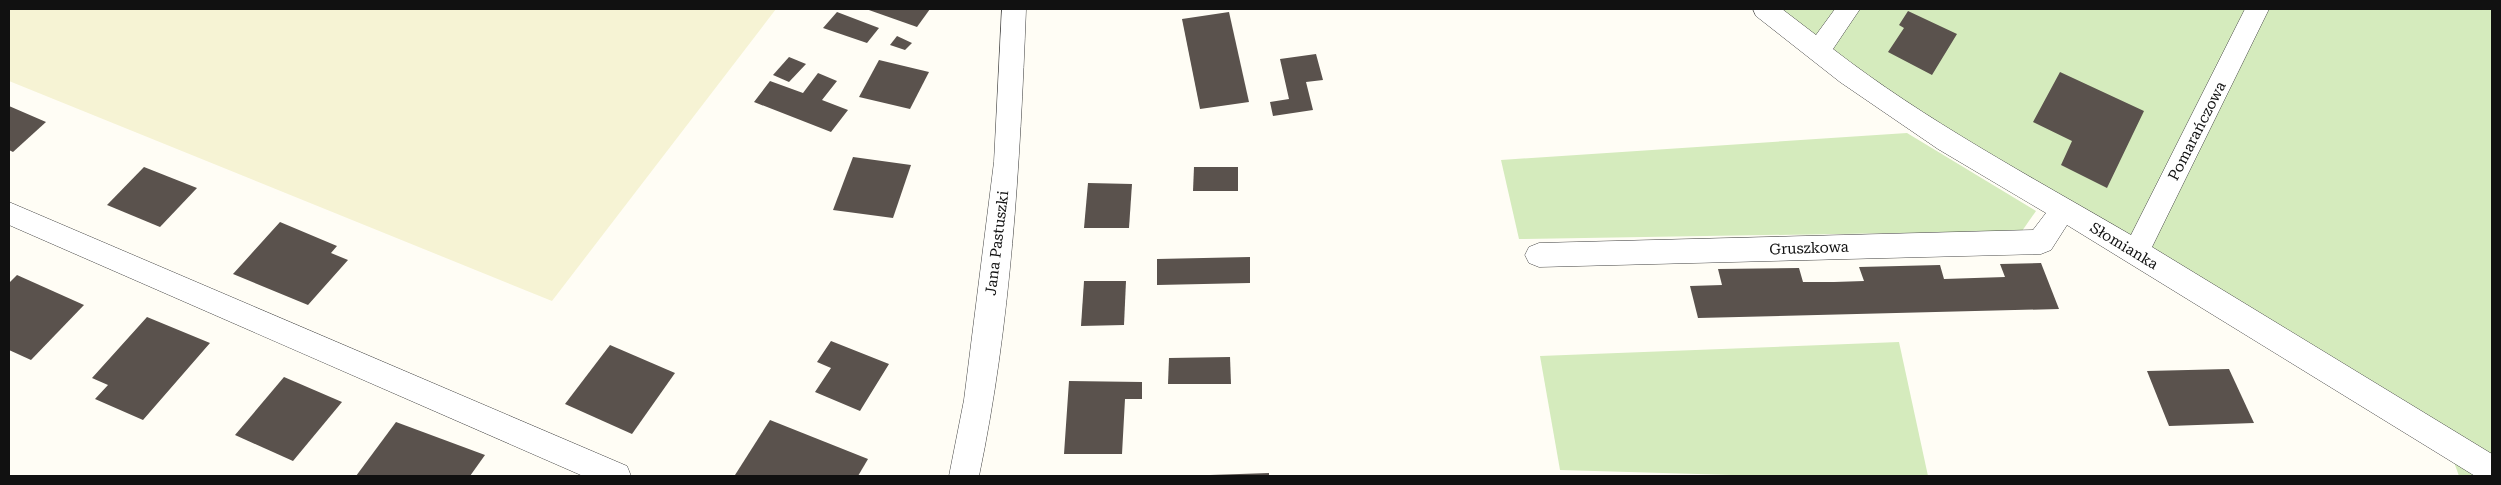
<svg xmlns="http://www.w3.org/2000/svg" width="2501" height="485" font-family="'Roboto Serif',serif">
<style>
.farmland{fill:#f6f3d4}
.green{fill:#d5ebbd}
.building{fill:#5a524d}
.lines{fill:none;stroke-linecap:round;stroke-linejoin:round}
.minor-casing{stroke:#444;stroke-width:1}
.minor{fill:#fff;fill-rule:evenodd}
.labels{text-anchor:middle;stroke-width:5;stroke-linejoin:round;paint-order:stroke}
.street-label{font-size:15px;fill:#111;stroke:#fff}
</style>
<rect width="100%" height="100%" fill="#fffdf5"/>
<polygon class="farmland" points="9,9 776,9 552,301 9,81"/>
<g class="green">
<polygon points="1761,9 2492,9 2492,476 2459,476 2446,440 1785,30"/>
<polygon points="1907,133 2036,211 2022,231 1519,239 1501,160"/>
<polygon points="1899,342 1928,476 1766,476 1560,470 1540,356"/>
</g>
<g class="building">
<polygon points="866,9 930,9 917,27"/>
<polygon points="1908,11 1957,34 1932,75 1888,52 1904,28 1899,25"/>
<polygon points="837,12 879,28 867,43 823,28"/>
<polygon points="1229,12 1249,102 1200,109 1182,19"/>
<polygon points="897,36 912,43 905,50 890,45"/>
<polygon points="1316,54 1323,80 1306,82 1313,110 1273,116 1270,102 1289,99 1280,59"/>
<polygon points="789,57 806,64 789,82 773,75"/>
<polygon points="879,60 929,72 910,109 859,97"/>
<polygon points="2060,72 2144,111 2107,188 2061,165 2072,141 2033,122"/>
<polygon points="818,73 837,81 822,100 848,110 831,132 754,102 770,81 803,93"/>
<polygon points="9,106 46,122 13,152 9,150"/>
<polygon points="853,157 911,165 893,218 833,210"/>
<polygon points="144,167 197,188 160,227 107,205"/>
<polygon points="1194,167 1238,167 1238,191 1193,191"/>
<polygon points="1088,183 1132,184 1129,228 1084,228"/>
<polygon points="280,222 337,246 331,253 348,260 308,305 233,274"/>
<polygon points="1250,257 1250,283 1157,285 1157,259"/>
<polygon points="2041,263 2059,309 1698,318 1690,286 1722,285 1718,269 1799,268 1803,282 1834,282 1864,281 1859,267 1940,265 1944,279 2005,277 2000,264"/>
<polygon points="17,275 84,305 31,360 9,350 9,283"/>
<polygon points="1084,281 1126,281 1124,325 1081,326"/>
<polygon points="147,317 210,343 143,420 95,399 108,385 92,378"/>
<polygon points="831,341 889,364 860,411 815,392 831,368 817,362"/>
<polygon points="610,345 675,373 632,434 565,404"/>
<polygon points="1230,357 1231,384 1168,384 1169,358"/>
<polygon points="2229,369 2254,423 2169,426 2147,371"/>
<polygon points="284,377 342,402 293,461 235,435"/>
<polygon points="1069,381 1142,382 1142,399 1125,399 1122,454 1064,454"/>
<polygon points="770,420 868,459 858,476 735,475"/>
<polygon points="396,422 485,455 470,476 356,476"/>
<polygon points="1269,473 1269,476 1210,476 1210,475"/>
</g>
<g class="lines">
<g class="minor-casing">
<g id="minor">
<path d="M1002 9H1026C1020 165 1011 323 979 476H949L964 400 994 162Z"/>
<path d="M1753 9H1782L1816 35 1835 9H1860L1833 49C1926 121 2030 176 2131 235L2245 9H2269L2152 247 2492 454V476H2475L2067 225 2051 250 2041 254 1539 267 1529 263 1525 255 1529 247 1539 243 2033 230 2046 213 1938 149 1840 82 1756 16Z"/>
<polygon points="9,202 627,466 631,476 583,476 9,225"/>
</g>
</g>
<use href="#minor" class="minor"/>
</g>
<g class="labels">
<g class="street-label">
<text transform="translate(2197 131) rotate(-63)" y="5">Pomarańczowa</text>
<text transform="translate(997 243) rotate(-83)" y="5">Jana Pastuszki</text>
<text transform="translate(2124 246) rotate(31)" y="5">Słomianka</text>
<text transform="translate(1809 248) rotate(-2)" y="5">Gruszkowa</text>
</g>
</g>
<rect width="2501" height="485" fill="none" stroke="#111111" stroke-width="20"/>
</svg>
